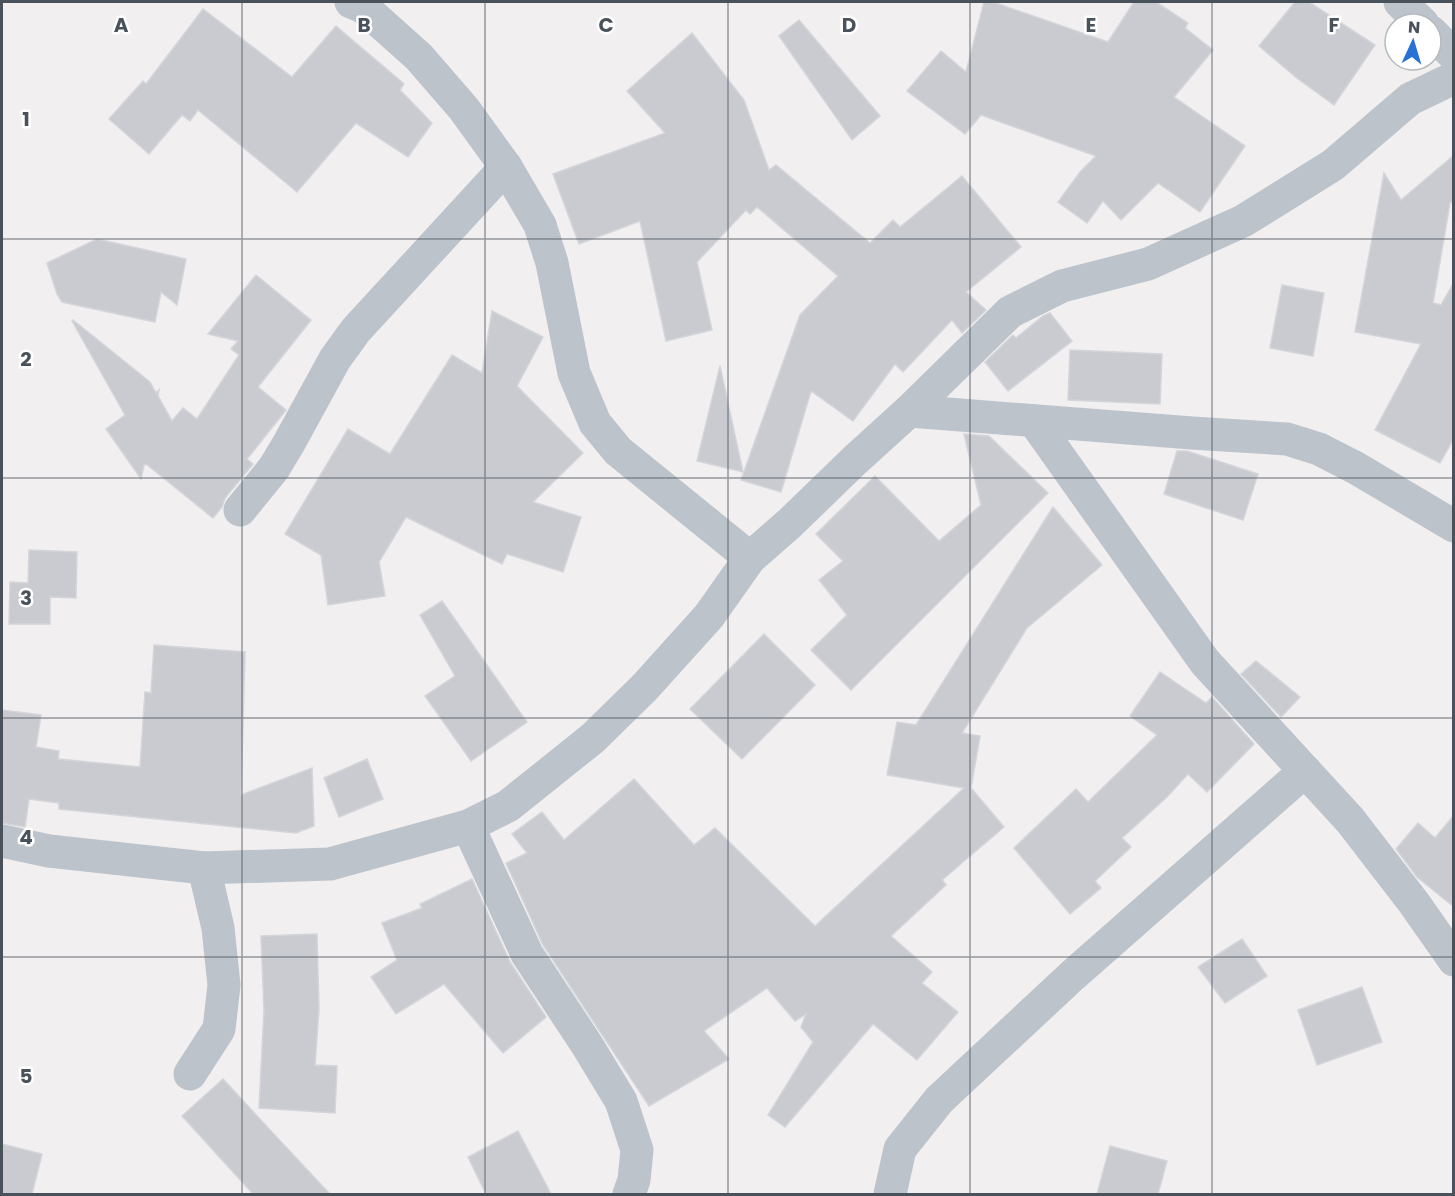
<svg xmlns="http://www.w3.org/2000/svg" width="1455" height="1196" font-family="Poppins,sans-serif">
<style>
.building{fill:#c9cbd1;stroke:#d4d5da;stroke-width:1.5}
.lines{fill:none;stroke-linecap:round;stroke-linejoin:round}
.street{stroke:#bcc3cb;stroke-width:33}
.grid{fill:none;stroke:#49525b;stroke-width:1.5;stroke-opacity:0.55}
.grid-label{font-size:20px;text-anchor:middle;font-weight:bold;fill:#49525b;stroke:#fff;stroke-width:5;stroke-linejoin:round;paint-order:stroke}
</style>
<rect width="100%" height="100%" fill="#f1efef"/>
<g class="building">
<polygon points="984,2 993,2 1108,42 1134,2 1156,2 1188,23 1185,28 1213,50 1174,97 1245,146 1200,212 1158,183 1121,220 1103,201 1087,223 1058,202 1080,172 1096,156 981,115 965,134 907,91 941,51 966,72"/>
<polygon points="1295,2 1309,2 1375,45 1334,105 1298,79 1259,46"/>
<polygon points="203,9 292,77 336,26 404,84 400,90 432,123 408,157 356,123 297,192 198,110 190,121 182,115 149,154 109,119 143,81 146,84"/>
<polygon points="799,20 880,116 852,140 779,36"/>
<polygon points="692,33 744,100 769,170 776,165 870,243 893,220 900,227 962,176 1021,247 966,292 986,310 962,333 952,320 903,372 895,364 853,421 811,391 781,492 741,480 800,315 838,276 757,207 750,214 746,210 697,262 712,330 666,341 640,221 579,244 553,174 665,133 627,91"/>
<polygon points="1454,155 1454,200 1450,203 1433,303 1441,305 1454,282 1454,438 1440,463 1375,430 1421,344 1355,332 1384,173 1401,200"/>
<polygon points="97,239 186,259 177,305 161,292 155,322 62,302 57,294 47,263"/>
<polygon points="256,275 311,320 258,387 286,410 247,459 253,464 225,498 222,507 213,518 146,464 144,465 141,479 106,429 125,415 72,321 73,320 150,382 156,393 159,390 158,396 172,421 183,408 197,419 239,355 231,349 238,341 208,334"/>
<polygon points="1282,285 1324,293 1313,356 1270,348"/>
<polygon points="492,311 543,337 517,386 583,453 533,502 581,517 563,572 507,554 502,564 406,517 379,562 385,596 328,605 321,555 285,534 348,429 390,454 452,355 482,373"/>
<polygon points="1050,313 1072,341 1008,391 985,362 1013,335 1016,338 1043,316"/>
<polygon points="1070,350 1162,354 1160,404 1068,400"/>
<polygon points="720,366 743,472 697,461"/>
<polygon points="964,434 989,436 1048,493 851,690 811,650 847,615 819,580 843,561 816,534 875,476 939,541 981,505"/>
<polygon points="1177,451 1187,451 1258,474 1243,520 1164,494"/>
<polygon points="1053,507 1102,565 1027,628 962,733 980,736 971,788 1004,827 942,880 946,885 891,936 932,972 922,983 958,1012 917,1060 873,1024 785,1127 768,1115 813,1042 801,1027 806,1014 795,1021 767,988 704,1031 729,1059 649,1106 543,945 506,863 527,853 512,834 542,812 564,840 634,779 694,845 715,828 815,926 964,788 887,775 897,722 916,725"/>
<polygon points="29,550 77,552 76,598 50,597 50,624 9,624 10,582 28,583"/>
<polygon points="442,601 527,722 471,761 425,696 455,676 420,615"/>
<polygon points="764,634 815,685 742,759 690,709"/>
<polygon points="154,645 245,652 241,795 312,768 314,826 296,833 59,809 59,803 29,799 25,827 2,823 2,710 41,715 36,747 59,751 58,759 140,767 145,692 151,693"/>
<polygon points="1256,661 1300,697 1281,717 1241,674"/>
<polygon points="1160,672 1206,703 1212,697 1254,744 1207,792 1188,774 1167,797 1122,838 1131,847 1095,881 1101,888 1070,914 1014,848 1076,789 1088,802 1157,735 1130,716"/>
<polygon points="367,759 383,799 339,817 324,778"/>
<polygon points="1454,815 1454,907 1417,877 1396,849 1418,823 1435,838"/>
<polygon points="472,879 510,962 546,1017 503,1053 444,984 396,1014 371,977 397,960 382,923 422,908 420,904"/>
<polygon points="317,934 319,1009 315,1065 337,1066 335,1113 259,1108 264,1010 261,936"/>
<polygon points="1242,939 1267,976 1225,1003 1198,967"/>
<polygon points="1362,987 1382,1042 1317,1065 1298,1010"/>
<polygon points="223,1079 285,1146 330,1194 253,1194 182,1116"/>
<polygon points="518,1131 551,1194 486,1194 468,1157"/>
<polygon points="2,1144 42,1154 32,1194 2,1194"/>
<polygon points="1110,1146 1167,1161 1158,1194 1097,1194"/>
</g>
<g class="lines">
<g class="street">
<polyline points="351,2 363,7 419,57 464,109 506,167 540,225 552,263 574,373 595,423 618,451 750,558"/>
<polyline points="1400,2 1423,24"/>
<polyline points="1431,32 1454,55"/>
<polyline points="909,411 1192,433 1287,439 1319,449 1356,468 1454,526"/>
<polyline points="1034,421 1205,662 1350,820 1414,903 1454,960"/>
<polyline points="240,510 274,468 289,443 335,359 356,330 506,167"/>
<polyline points="468,826 527,954 587,1045 621,1101 637,1150 634,1180 629,1194"/>
<polyline points="2,841 49,851 204,868 330,864 468,826 508,806 593,738 645,687 709,616 750,558 790,523 854,461 909,411 1010,312 1062,286 1148,264 1243,221 1333,165 1410,99 1454,78"/>
<polyline points="190,1074 219,1029 224,985 218,928 204,868"/>
<polyline points="890,1194 900,1149 939,1100 1073,975 1305,771"/>
</g>
</g>
<path class="grid" d="M242 2V1194M485 2V1194M728 2V1194M970 2V1194M1212 2V1194M2 239H1454M2 478H1454M2 718H1454M2 957H1454"/>
<g class="grid-label">
<text x="121" y="32">A</text>
<text x="364" y="32">B</text>
<text x="606" y="32">C</text>
<text x="849" y="32">D</text>
<text x="1091" y="32">E</text>
<text x="1334" y="32">F</text>
<text x="26" y="126">1</text>
<text x="26" y="366">2</text>
<text x="26" y="605">3</text>
<text x="26" y="844">4</text>
<text x="26" y="1083">5</text>
</g>
<rect width="1455" height="1196" fill="none" stroke="#49525b" stroke-width="6"/>
<g transform="translate(1413 42) rotate(4)"><circle r="28" fill="#ffffff" stroke="#b6babd" stroke-width="1.5"/>
<path d="M0-4.5L10 22L0 15L-10 22Z" fill="#2772d4"/>
<text y="-9" font-size="16" font-weight="bold" text-anchor="middle" fill="#49525b">N</text>
</g>
</svg>
